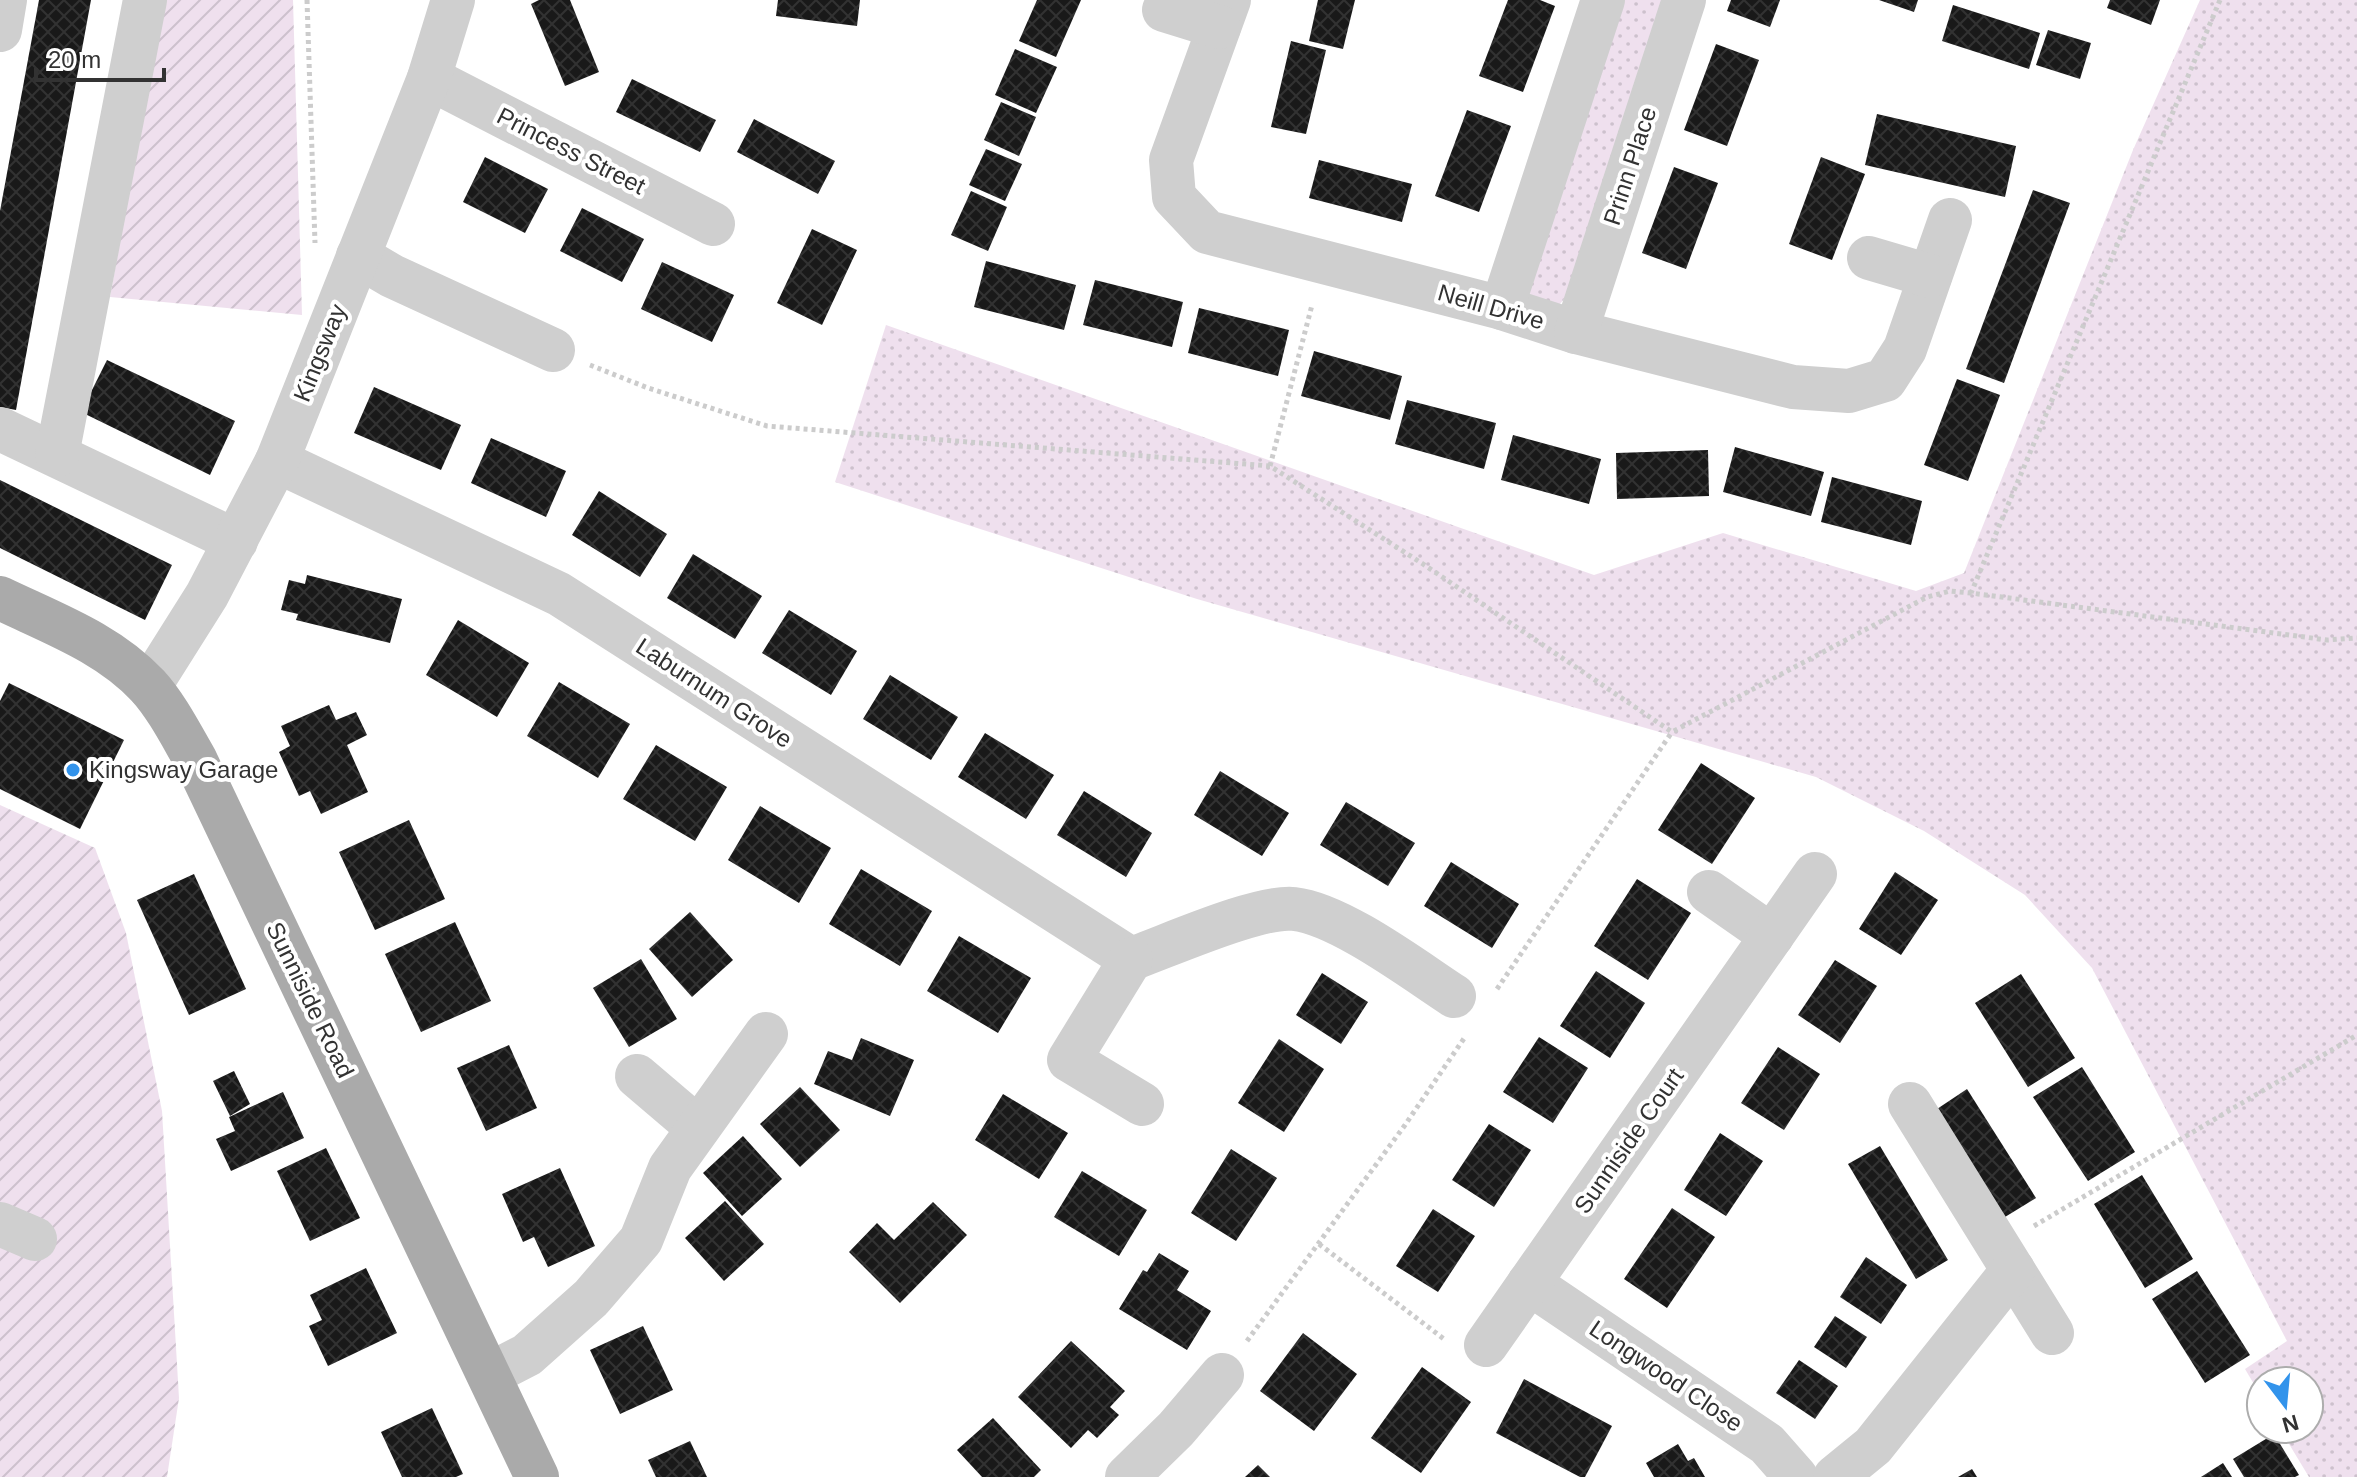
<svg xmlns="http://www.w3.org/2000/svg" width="2357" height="1477" font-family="Helvetica,sans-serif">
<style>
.grass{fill:url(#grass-dots)}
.garden{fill:url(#garden-furrows)}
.building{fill:url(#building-cross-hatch)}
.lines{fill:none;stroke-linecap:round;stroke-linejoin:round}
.path{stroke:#ccc;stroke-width:5;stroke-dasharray:4 4;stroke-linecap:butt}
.minor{stroke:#cfcfcf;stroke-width:44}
.major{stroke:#aaa;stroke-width:44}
.poi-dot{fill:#3293eb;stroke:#fff;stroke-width:3}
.labels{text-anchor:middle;stroke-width:8;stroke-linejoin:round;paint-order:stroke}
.street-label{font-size:24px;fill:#323232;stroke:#fff}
.poi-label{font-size:24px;fill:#323232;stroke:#fff;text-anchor:start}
</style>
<defs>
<pattern id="grass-dots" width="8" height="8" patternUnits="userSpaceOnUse" patternTransform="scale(2)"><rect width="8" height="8" fill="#efe0ee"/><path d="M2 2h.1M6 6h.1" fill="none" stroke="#cdc1cd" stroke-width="1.8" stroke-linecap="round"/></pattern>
<pattern id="garden-furrows" width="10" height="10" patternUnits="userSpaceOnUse" patternTransform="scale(2)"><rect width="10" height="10" fill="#efe0ee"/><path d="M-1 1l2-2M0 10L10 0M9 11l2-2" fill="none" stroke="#cdc1cd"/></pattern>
<pattern id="building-cross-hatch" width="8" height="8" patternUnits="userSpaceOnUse" patternTransform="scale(2)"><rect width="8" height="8" fill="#191919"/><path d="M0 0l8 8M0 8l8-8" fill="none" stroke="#323232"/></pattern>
</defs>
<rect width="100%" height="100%" fill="#fff"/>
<g class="grass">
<polygon points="1622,0 1664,0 1565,298 1559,305 1542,307 1528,292"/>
<polygon points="2200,0 2357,0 2357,1477 2309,1477 2280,1429 2309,1429 2309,1381 2261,1381 2261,1396 2245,1369 2287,1341 2092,968 2025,895 1924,831 1816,777 1197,599 835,482 886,325 1594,575 1723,533 1916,591 1964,573 2133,150"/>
</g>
<g class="garden">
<polygon points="163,0 293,0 302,315 110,297"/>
<polygon points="0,805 95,848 126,933 162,1111 179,1398 167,1477 0,1477"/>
</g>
<g class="building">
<polygon points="39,0 91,0 16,410 0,407 0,211"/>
<polygon points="539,0 570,0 599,72 565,86 531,4"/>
<polygon points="778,0 860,0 857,26 776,16"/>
<polygon points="1037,0 1081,0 1056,57 1019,41"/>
<polygon points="1318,0 1355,0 1343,49 1309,41"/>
<polygon points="1508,0 1540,0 1555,6 1523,92 1479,76"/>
<polygon points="1731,0 1780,0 1770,27 1727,11"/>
<polygon points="1879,0 1918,0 1914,12"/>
<polygon points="2110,0 2160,0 2151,25 2107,8"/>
<polygon points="1953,5 2040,33 2029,69 1942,41"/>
<polygon points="2048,30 2091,43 2080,79 2036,65"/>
<polygon points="1291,41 1326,50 1306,134 1271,127"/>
<polygon points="1716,44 1759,60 1727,146 1684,130"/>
<polygon points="1015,49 1057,67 1036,113 995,95"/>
<polygon points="632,79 716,120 700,152 616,112"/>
<polygon points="1001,102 1036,117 1019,156 984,140"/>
<polygon points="1467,110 1511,126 1479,212 1435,196"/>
<polygon points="1877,114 2016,146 2005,197 1865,165"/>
<polygon points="754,119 835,161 818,194 737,152"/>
<polygon points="986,149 1022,164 1005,201 969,185"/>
<polygon points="485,157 548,189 525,233 463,202"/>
<polygon points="1821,157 1865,174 1832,260 1789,244"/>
<polygon points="1319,160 1412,184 1402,222 1309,198"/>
<polygon points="1674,167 1718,183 1686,269 1642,253"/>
<polygon points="2033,190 2070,203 2004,383 1966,369"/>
<polygon points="971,191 1007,207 988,251 951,235"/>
<polygon points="582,208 644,239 622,282 560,251"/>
<polygon points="812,229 857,250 822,325 777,303"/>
<polygon points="986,261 1076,285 1064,330 974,307"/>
<polygon points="662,262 734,295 712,342 641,309"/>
<polygon points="1095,280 1183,302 1172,347 1083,325"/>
<polygon points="1199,308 1289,330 1278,376 1188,353"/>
<polygon points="1314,351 1402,376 1390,420 1301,396"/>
<polygon points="107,360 235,421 210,475 81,412"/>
<polygon points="1957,379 2000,395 1968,481 1924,465"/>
<polygon points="374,387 461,425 441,470 354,433"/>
<polygon points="1407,400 1496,423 1484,469 1395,444"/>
<polygon points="1513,435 1601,459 1589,504 1501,480"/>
<polygon points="491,438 566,471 546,517 471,483"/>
<polygon points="1735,447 1824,472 1811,516 1723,492"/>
<polygon points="1708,450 1709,496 1617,499 1616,453"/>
<polygon points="1832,477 1922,501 1911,545 1821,522"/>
<polygon points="0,480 172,565 145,620 0,548"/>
<polygon points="599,491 667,534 640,577 572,535"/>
<polygon points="693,554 762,596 735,639 667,598"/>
<polygon points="307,575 402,599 390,643 296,620 298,614 281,610 289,580 305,584"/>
<polygon points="789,610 857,651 831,695 762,653"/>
<polygon points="458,620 529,663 497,717 426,675"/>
<polygon points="890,675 958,717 931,760 863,719"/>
<polygon points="559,682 630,724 598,778 527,736"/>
<polygon points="9,683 124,740 80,829 0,789 0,701"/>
<polygon points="329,705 336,720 356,712 367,735 347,745 368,792 321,814 310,791 299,796 279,752 290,746 281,726"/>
<polygon points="985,733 1054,775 1026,819 958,777"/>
<polygon points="656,745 727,787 695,841 623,799"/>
<polygon points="1701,763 1755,798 1712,864 1658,830"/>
<polygon points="1220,771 1289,813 1262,856 1194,815"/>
<polygon points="1084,791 1152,833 1126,877 1057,835"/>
<polygon points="1346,802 1415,843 1388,886 1320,845"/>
<polygon points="760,806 831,848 799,903 728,860"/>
<polygon points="409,820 445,899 375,930 339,852"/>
<polygon points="1451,862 1519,904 1492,948 1424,906"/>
<polygon points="861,869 932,911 900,966 829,924"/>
<polygon points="1895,872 1938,900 1901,955 1859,929"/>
<polygon points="194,874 246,989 189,1015 137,900"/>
<polygon points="1637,879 1691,913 1648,980 1594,946"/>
<polygon points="690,912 733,960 692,997 649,949"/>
<polygon points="455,922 491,1001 421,1032 385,954"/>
<polygon points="959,936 1031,978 998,1033 927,991"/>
<polygon points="641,959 677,1019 629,1047 593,988"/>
<polygon points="1835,960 1877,986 1840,1043 1798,1015"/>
<polygon points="1596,971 1645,1003 1610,1058 1560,1026"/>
<polygon points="1322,973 1368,1002 1341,1044 1296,1015"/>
<polygon points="2021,974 2075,1058 2028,1087 1975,1003"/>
<polygon points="1539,1037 1588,1068 1553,1123 1503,1092"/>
<polygon points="861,1038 914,1060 890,1116 814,1084 828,1051 852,1060"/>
<polygon points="1279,1039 1324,1069 1284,1132 1238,1103"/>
<polygon points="509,1045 537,1108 486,1131 457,1068"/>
<polygon points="1778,1047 1820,1074 1784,1130 1741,1103"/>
<polygon points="2082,1067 2135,1152 2088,1181 2033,1097"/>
<polygon points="234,1071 250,1104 230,1116 213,1081"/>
<polygon points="800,1087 840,1130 800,1167 760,1124"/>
<polygon points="1967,1089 2036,1198 2005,1217 1937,1109"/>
<polygon points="283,1092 304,1138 231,1171 216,1139 235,1131 229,1117"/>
<polygon points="1003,1094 1068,1133 1039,1179 975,1140"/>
<polygon points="1489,1124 1531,1150 1494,1207 1452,1180"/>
<polygon points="1720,1133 1763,1161 1726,1216 1684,1190"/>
<polygon points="743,1136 782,1179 742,1216 703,1173"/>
<polygon points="1880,1146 1948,1260 1916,1279 1848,1164"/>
<polygon points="326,1148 360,1218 310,1241 277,1171"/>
<polygon points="1231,1149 1277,1178 1236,1241 1191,1213"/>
<polygon points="560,1168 595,1246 548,1267 534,1237 523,1242 502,1194"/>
<polygon points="1082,1171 1147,1210 1119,1256 1054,1217"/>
<polygon points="2142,1175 2193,1259 2145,1288 2094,1204"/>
<polygon points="725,1201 764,1244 724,1281 685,1238"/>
<polygon points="933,1202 967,1235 900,1303 849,1252 877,1223 894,1240"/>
<polygon points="1672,1208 1715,1237 1667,1308 1624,1279"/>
<polygon points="1433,1209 1475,1236 1438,1292 1396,1266"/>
<polygon points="1159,1253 1189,1271 1177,1290 1211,1311 1187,1350 1119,1309 1143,1270 1147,1272"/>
<polygon points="1866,1257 1907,1285 1881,1324 1840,1297"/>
<polygon points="366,1268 397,1333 328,1366 309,1326 322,1320 310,1295"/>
<polygon points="2197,1271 2250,1355 2205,1383 2152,1299"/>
<polygon points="1835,1316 1867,1337 1846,1368 1814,1347"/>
<polygon points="643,1326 673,1390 620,1414 590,1350"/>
<polygon points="1303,1333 1357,1374 1314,1431 1260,1391"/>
<polygon points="1071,1341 1125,1391 1110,1407 1119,1415 1097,1438 1088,1430 1071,1448 1018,1397"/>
<polygon points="1799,1360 1838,1386 1815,1419 1776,1393"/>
<polygon points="1422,1367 1471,1402 1421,1473 1371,1438"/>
<polygon points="1524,1379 1612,1426 1585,1477 1580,1477 1496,1433"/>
<polygon points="432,1408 463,1474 456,1477 402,1477 381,1432"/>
<polygon points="993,1418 1041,1470 1034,1477 982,1477 957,1450"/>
<polygon points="2274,1434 2299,1475 2295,1477 2244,1477 2233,1459"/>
<polygon points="690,1441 707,1477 656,1477 648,1460"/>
<polygon points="1678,1444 1688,1461 1694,1458 1705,1477 1654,1477 1646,1463"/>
<polygon points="2223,1463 2232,1477 2201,1477"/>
<polygon points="1258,1465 1270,1477 1245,1477"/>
<polygon points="1972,1469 1977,1477 1958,1477"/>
</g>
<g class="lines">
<g class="path">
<polyline points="307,0 315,243"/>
<polyline points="2220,0 1971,593 2327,640 2357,638"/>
<polyline points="590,365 648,388 767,426 1270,466 1423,564 1672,732 1927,597 1950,591 1971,593"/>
<polyline points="1270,466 1312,305"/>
<polyline points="1497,989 1672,732"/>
<polyline points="2034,1226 2357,1035"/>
<polyline points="1319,1244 1444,1339"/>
<polyline points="1247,1341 1405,1125 1465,1037"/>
</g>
<g class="minor">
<polyline points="1229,0 1171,160 1174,197 1207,232 1502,308 1576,332 1793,387 1849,391 1885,380 1905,349 1950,220"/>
<polyline points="1164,10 1219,27"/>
<polyline points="0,30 5,0"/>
<polyline points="429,78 713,224"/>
<polyline points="358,256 392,276 553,350"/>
<polyline points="1869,258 1930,276"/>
<polyline points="1502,308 1603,0"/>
<polyline points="1576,332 1684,0"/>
<polyline points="0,429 236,541"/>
<polyline points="57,455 145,0"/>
<path d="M277 461 559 594 1131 959C1168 946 1259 905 1294 909 1340 914 1414 970 1454 996"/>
<polyline points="149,687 207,595 277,461 429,78 453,0"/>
<polyline points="1709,892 1772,936"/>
<polyline points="1131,959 1069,1060 1142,1104"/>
<polyline points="637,1076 698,1128"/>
<polyline points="1910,1104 2052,1333"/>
<polyline points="0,1224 35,1239"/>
<polyline points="1529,1283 1767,1444 1796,1477"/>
<polyline points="1486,1345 1815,874"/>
<polyline points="490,1374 527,1355 591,1298 641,1240 670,1168 766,1034"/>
<polyline points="1127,1477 1176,1429 1222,1375"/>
<polyline points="1835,1477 1873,1446 2013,1270"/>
</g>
<path class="major" d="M0 598C52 623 108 643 148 686 167 707 181 735 195 759L537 1477"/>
</g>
<circle class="poi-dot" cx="73" cy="770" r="8"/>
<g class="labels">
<g class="street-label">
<text transform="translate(571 151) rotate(27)" y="8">Princess Street</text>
<text transform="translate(1630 166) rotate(-72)" y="8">Prinn Place</text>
<text transform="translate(1491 307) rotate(16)" y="8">Neill Drive</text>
<text transform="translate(320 353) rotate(-68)" y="8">Kingsway</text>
<text transform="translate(714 693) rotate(33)" y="8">Laburnum Grove</text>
<text transform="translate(310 1000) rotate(64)" y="8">Sunniside Road</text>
<text transform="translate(1629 1141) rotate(-55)" y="8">Sunniside Court</text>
<text transform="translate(1666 1376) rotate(34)" y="8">Longwood Close</text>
</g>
<g class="poi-label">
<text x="89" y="778">Kingsway Garage</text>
</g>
</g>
<g transform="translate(2285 1405) rotate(164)"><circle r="38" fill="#ffffff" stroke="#adadad" stroke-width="2"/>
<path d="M0-6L14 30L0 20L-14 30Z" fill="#3293eb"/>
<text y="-12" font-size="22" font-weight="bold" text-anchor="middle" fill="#323232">N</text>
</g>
<path d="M36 68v12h128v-12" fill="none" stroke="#323232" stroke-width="4"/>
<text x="48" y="68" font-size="24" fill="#323232" stroke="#ffffff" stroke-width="6" paint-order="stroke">20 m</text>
</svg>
